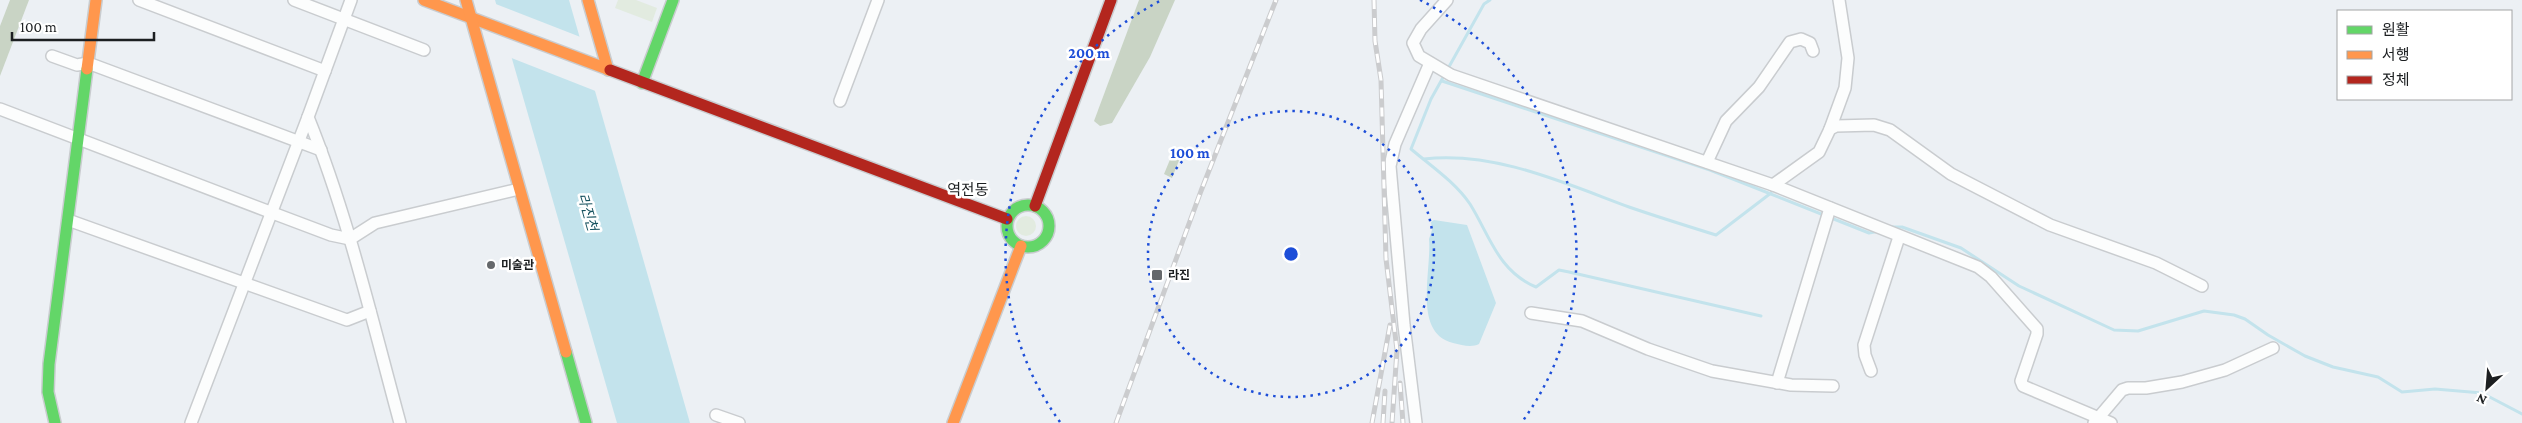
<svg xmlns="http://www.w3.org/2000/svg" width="2522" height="423" font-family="'Crimson Pro','Noto Sans KR',serif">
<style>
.green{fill:#e2ebe0}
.forest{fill:#c9d4c5}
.water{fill:#c3e3ec}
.pier{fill:#ecf0f4}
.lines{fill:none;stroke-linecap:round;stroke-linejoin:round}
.stream{stroke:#c3e3ec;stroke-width:3}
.street-casing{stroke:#c9cccf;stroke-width:14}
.fast-casing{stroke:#c9cccf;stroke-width:14}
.slow-casing{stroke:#c9cccf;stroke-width:14}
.jam-casing{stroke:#c9cccf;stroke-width:14}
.street{stroke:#fcfdfd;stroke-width:11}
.fast{stroke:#63d668;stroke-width:11}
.slow{stroke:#ff974d;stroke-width:11}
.jam{stroke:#b3261e;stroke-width:11}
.rail-casing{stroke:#cbccce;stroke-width:5}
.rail{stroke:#fff;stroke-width:3;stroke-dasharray:9;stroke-linecap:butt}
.ring{fill:none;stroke:#1d4ed8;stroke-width:2.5;stroke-dasharray:2.5 5}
.poi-dot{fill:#65686b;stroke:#fff;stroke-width:2}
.labels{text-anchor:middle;stroke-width:5;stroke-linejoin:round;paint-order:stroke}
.poi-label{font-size:12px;font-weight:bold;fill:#1c1f21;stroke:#fff;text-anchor:start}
.water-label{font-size:14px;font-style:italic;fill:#16515e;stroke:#fff}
.quarter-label{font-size:15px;fill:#1c1f21;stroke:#fff}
.centre{fill:#1d4ed8;stroke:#fff;stroke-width:2.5}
.ring-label{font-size:15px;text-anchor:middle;font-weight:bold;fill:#1d4ed8;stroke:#fff;stroke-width:5;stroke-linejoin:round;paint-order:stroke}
</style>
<rect width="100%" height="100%" fill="#ecf0f4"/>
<g class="green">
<polygon points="618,0 636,0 657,8 652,22 615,8"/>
<circle cx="1026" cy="226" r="10"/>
</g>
<g class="forest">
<polygon points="10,0 29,0 0,76 0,26"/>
<polygon points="1139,0 1175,0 1150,57 1112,123 1100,126 1094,121"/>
<polygon points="1174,150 1182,153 1172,178 1164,174"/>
</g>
<g class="water">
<polygon points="495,0 569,0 690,423 617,423"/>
<path d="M1434 220 1467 225 1496 303 1479 344C1471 348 1462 345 1453 343 1412 333 1432 270 1429 239L1432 230 1431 222Z"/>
</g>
<polygon class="pier" points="493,3 583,38 598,92 509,57"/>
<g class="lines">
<g class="stream">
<path d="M1490 0 1484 4 1431 99 1411 149C1431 166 1455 182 1470 204 1490 236 1498 271 1536 287L1559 270 1569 272 1761 316"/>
<polyline points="1442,81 1710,170 1869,233 1880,231"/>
<path d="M1424 159C1495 151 1564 183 1629 207 1658 217 1687 226 1716 235L1771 193"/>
<polyline points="1890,227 1902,227 1961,248 2019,286 2114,330 2138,331 2204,311 2234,315 2245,319 2268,335 2305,356 2333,367 2378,377 2402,392 2435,389 2482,393 2522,414"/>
</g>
<g class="street-casing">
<g id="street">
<polyline points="139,0 325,71"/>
<polyline points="294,0 424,50"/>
<path d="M351 0 308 117C348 216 372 320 400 423"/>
<polyline points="1447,0 1421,29 1413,43 1419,56 1451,75 1773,185 1978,267 1991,277 2037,329 2037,334 2021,381 2023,386 2111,423"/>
<polyline points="52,56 77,65 88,63 321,150"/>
<polyline points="840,101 878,0"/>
<polyline points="0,109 270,212 331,235 350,239 375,223 519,189"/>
<polyline points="1830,129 1845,88 1848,58 1839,0"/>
<polyline points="1707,162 1726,121 1759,87 1790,42 1801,39 1810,43 1813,51"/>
<polyline points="1773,185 1819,152 1830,129 1836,126 1874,125 1890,130 1951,174 2050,225 2156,263 2202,286"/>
<polyline points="68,220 347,320 370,311"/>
<polyline points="1531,313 1582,321 1648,349 1712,371 1791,385 1833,386"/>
<polyline points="1871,371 1865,355 1864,345 1899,237"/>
<polyline points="1777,383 1830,208"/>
<polyline points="716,415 739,423"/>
<polyline points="191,423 308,117"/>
<polyline points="1416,423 1404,325 1390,166 1395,144 1430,63"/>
<polyline points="2094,423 2122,390 2128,388 2146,388 2182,382 2225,370 2273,348"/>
</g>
</g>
<g class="fast-casing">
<g id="fast">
<polyline points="642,83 673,0"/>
<circle cx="1028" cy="226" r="21"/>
<polyline points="566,352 586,423"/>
<polyline points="55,423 48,392 49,364 87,69"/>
</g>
</g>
<g class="slow-casing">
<g id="slow">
<polyline points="424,0 610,70"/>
<polyline points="466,0 566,352"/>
<polyline points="588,0 608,70"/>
<polyline points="87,69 96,0"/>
<polyline points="953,423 1021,246"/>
</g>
</g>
<g class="jam-casing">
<g id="jam">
<polyline points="610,70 1007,219"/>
<polyline points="1035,206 1111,0"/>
</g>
</g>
<use href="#street" class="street"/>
<use href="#fast" class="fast"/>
<use href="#slow" class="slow"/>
<use href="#jam" class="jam"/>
<g class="rail-casing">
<g id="rail">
<polyline points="1374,0 1375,41 1381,80 1386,259 1397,350 1392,423"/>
<polyline points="1400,383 1403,423"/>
<polyline points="1116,423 1201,191 1276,0"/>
<polyline points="1372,423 1390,325"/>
<polyline points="1383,423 1385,391"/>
</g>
</g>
<use href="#rail" class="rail"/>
</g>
<g class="ring">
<circle cx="1291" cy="254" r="143"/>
<path d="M1060 422A285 285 0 0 1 1162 0M1420 0A285 285 0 0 1 1522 422"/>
</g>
<g class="poi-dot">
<circle cx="491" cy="265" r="5"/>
<rect x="1151" y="269" width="12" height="12" rx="2.5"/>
</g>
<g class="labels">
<g class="poi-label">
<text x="501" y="269">미술관</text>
<text x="1168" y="279">라진</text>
</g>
<g class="water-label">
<text transform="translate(588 212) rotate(74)" y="5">라진천</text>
</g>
<g class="quarter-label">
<text x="968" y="195">역전동</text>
</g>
</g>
<circle cx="1291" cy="254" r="8" class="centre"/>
<g class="ring-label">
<text x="1089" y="58">200 m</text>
<text x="1190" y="158">100 m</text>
</g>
<rect x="2337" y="10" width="175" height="90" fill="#ffffff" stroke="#a4a5a6"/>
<rect x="2347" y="26" width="25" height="8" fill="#63d668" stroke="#a4a5a6"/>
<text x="2382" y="35" font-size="15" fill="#1c1f21">원활</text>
<rect x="2347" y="51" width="25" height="8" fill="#ff974d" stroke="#a4a5a6"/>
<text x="2382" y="60" font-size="15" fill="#1c1f21">서행</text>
<rect x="2347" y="76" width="25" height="8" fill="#b3261e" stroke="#a4a5a6"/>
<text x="2382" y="85" font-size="15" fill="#1c1f21">정체</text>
<g transform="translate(2487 388) rotate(206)" stroke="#ffffff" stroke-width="4" paint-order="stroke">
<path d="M0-4L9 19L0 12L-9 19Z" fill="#1c1f21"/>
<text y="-8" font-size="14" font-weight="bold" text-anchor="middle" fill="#1c1f21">N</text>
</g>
<path d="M12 32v8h142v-8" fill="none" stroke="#1c1f21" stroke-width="2.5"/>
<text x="20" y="32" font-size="15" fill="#1c1f21" stroke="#ffffff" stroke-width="4" paint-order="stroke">100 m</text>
</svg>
